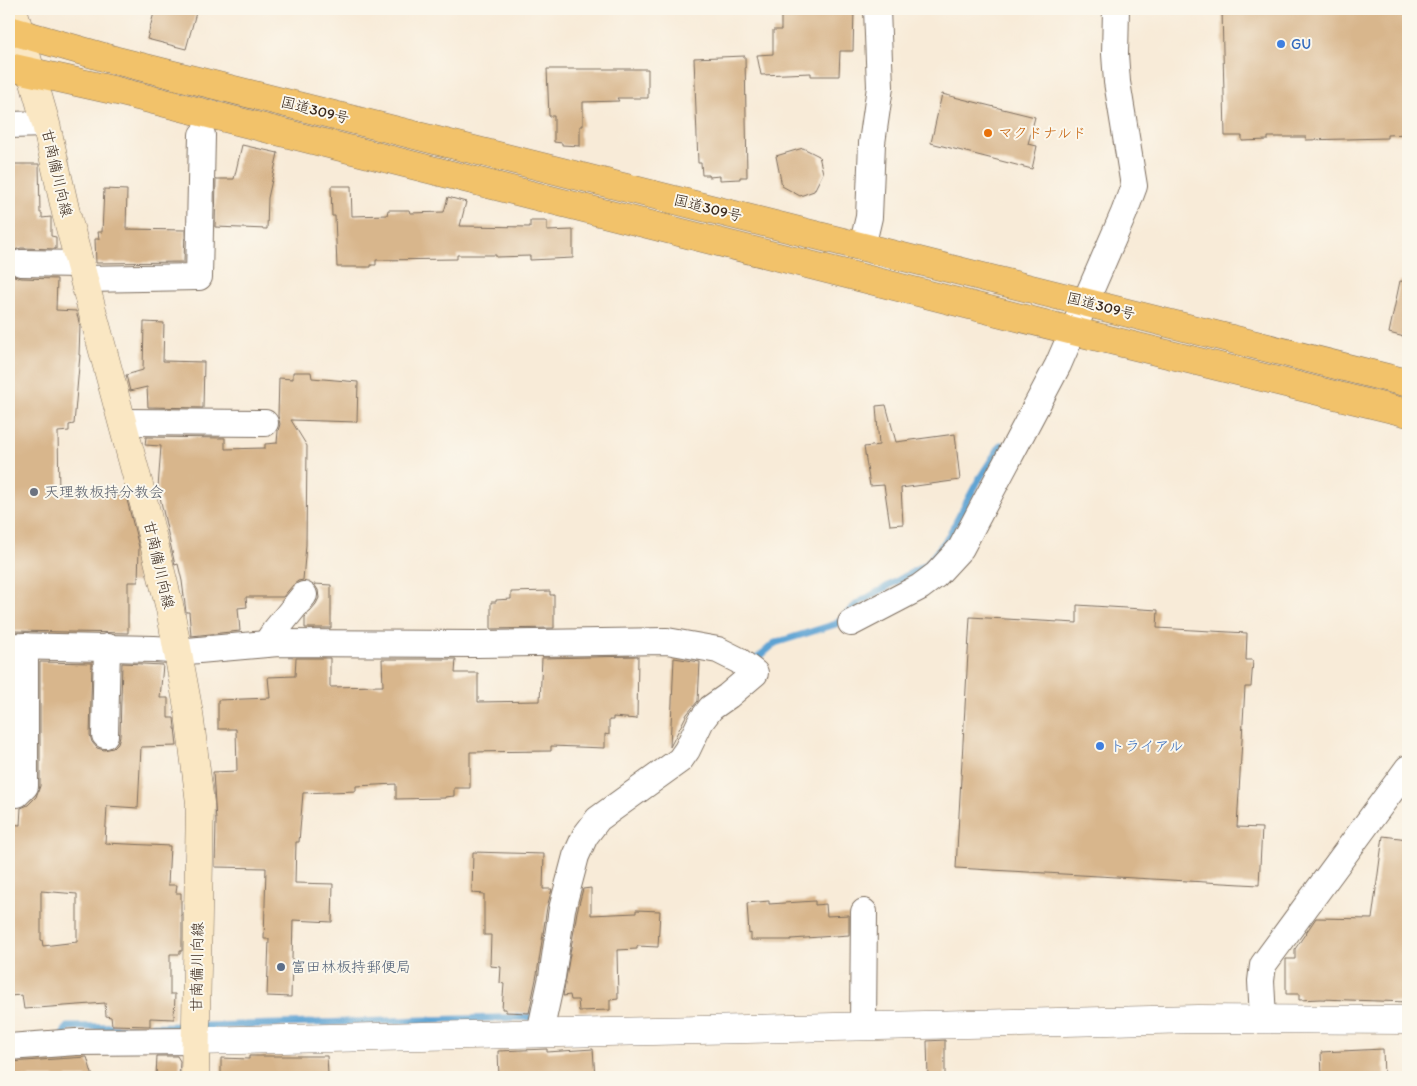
<svg xmlns="http://www.w3.org/2000/svg" width="1417" height="1086" font-family="Itim,'Klee One',sans-serif">
<style>
.lines{fill:none;stroke-linecap:round;stroke-linejoin:round}
.stream{stroke:#5da3d3;stroke-width:7}
.building{fill:#d8b68c;fill-rule:evenodd}
.minor-casing{stroke:#7d6e5f;stroke-width:28}
.tertiary-casing{stroke:#7d6e5f;stroke-width:29}
.secondary-casing{stroke:#7d6e5f;stroke-width:29}
.trunk-casing{stroke:#7d6e5f;stroke-width:29}
.minor{stroke:#fff;stroke-width:26}
.tertiary{stroke:#fff;stroke-width:28}
.secondary{stroke:#fae7c3;stroke-width:28}
.trunk{stroke:#f2c26a;stroke-width:28}
.shop-dot{fill:#3f7fe0;stroke:#fbf7ec;stroke-width:2}
.food-dot{fill:#e8710a;stroke:#fbf7ec;stroke-width:2}
.worship-dot{fill:#6b7280;stroke:#fbf7ec;stroke-width:2}
.service-dot{fill:#5c6f8a;stroke:#fbf7ec;stroke-width:2}
.labels{text-anchor:middle;stroke-width:4;stroke-linejoin:round;paint-order:stroke}
.shop-label{font-size:15px;fill:#366cbe;stroke:#fbf7ec;text-anchor:start}
.street-label{font-size:15px;fill:#3b2a1e;stroke:#fbf7ec}
.food-label{font-size:15px;fill:#c56008;stroke:#fbf7ec;text-anchor:start}
.worship-label{font-size:15px;fill:#5b616d;stroke:#fbf7ec;text-anchor:start}
.service-label{font-size:15px;fill:#4e5e75;stroke:#fbf7ec;text-anchor:start}
</style>
<rect width="100%" height="100%" fill="#fbf7ec"/>
<filter id="ink" filterUnits="userSpaceOnUse"><feTurbulence type="fractalNoise" baseFrequency=".02" numOctaves="2"/><feDisplacementMap in="SourceGraphic" scale="10" xChannelSelector="R" yChannelSelector="G"/><feConvolveMatrix kernelMatrix="1 2 1 2 8 2 1 2 1" color-interpolation-filters="sRGB"/></filter>
<filter id="wash" filterUnits="userSpaceOnUse"><feTurbulence type="fractalNoise" baseFrequency=".0096" numOctaves="4" result="noise"/><feDisplacementMap in="SourceGraphic" scale="20" xChannelSelector="R" yChannelSelector="G"/><feGaussianBlur stdDeviation="1.12" result="paint"/><feColorMatrix in="noise" values="0 0 0 0 0 0 0 0 0 0 0 0 0 0 0 0 0 1.4 0 .05"/><feComposite in="paint" operator="in"/></filter>
<g filter="url(#wash)">
<rect width="100%" height="100%" fill="#f8ebd8"/>
<g class="lines">
<g class="stream">
<polyline points="752,663 775,643 836,624 858,603 927,564 947,539 978,481 1001,445"/>
<polyline points="203,1026 534,1017 535,1012"/>
<polyline points="62,1037 67,1027 192,1026"/>
</g>
</g>
<g id="blocks">
<g class="building">
<polygon points="155,9 197,9 186,49 147,39"/>
<polygon points="781,9 854,9 853,51 840,51 839,76 811,76 811,73 761,75 757,55 773,54 773,30 781,30"/>
<polygon points="1222,9 1408,9 1408,134 1387,135 1387,138 1306,140 1306,137 1268,137 1268,140 1242,141 1242,136 1225,136"/>
<polygon points="745,56 747,177 740,177 740,179 720,180 720,176 709,177 709,175 702,175 701,163 698,163 694,58"/>
<polygon points="547,69 648,69 648,98 617,98 619,101 583,102 583,126 580,126 580,146 562,145 562,143 554,142 554,116 549,116"/>
<polygon points="942,94 1035,117 1028,144 1037,146 1032,169 931,143"/>
<polygon points="242,145 278,153 268,198 267,229 215,227 216,179 234,179"/>
<polygon points="803,148 819,156 823,173 814,191 800,196 782,186 776,156"/>
<polygon points="9,164 39,164 40,213 42,213 42,218 51,217 51,236 56,237 56,249 21,248 14,250 9,255"/>
<polygon points="331,186 351,186 352,216 387,215 388,210 409,210 410,213 444,212 448,197 466,202 460,226 530,227 530,221 547,221 547,231 573,230 573,258 530,260 530,256 496,257 496,255 457,255 457,259 376,260 376,265 371,265 371,267 337,267 335,216 332,216"/>
<polygon points="104,189 127,190 126,229 185,230 184,262 96,263 95,239 99,239 98,232 102,232"/>
<polygon points="9,271 14,276 21,278 57,279 56,310 76,311 80,326 79,355 80,355 74,424 69,425 69,431 58,432 59,493 126,496 139,547 138,582 128,582 128,633 13,631 13,626 9,626"/>
<polygon points="1400,281 1408,282 1408,338 1389,333"/>
<polygon points="144,322 164,323 163,361 204,362 203,408 148,407 147,387 130,391 126,375 143,370"/>
<polygon points="293,372 311,372 312,378 358,382 357,422 291,420 307,446 306,545 303,580 298,581 293,585 283,597 246,597 247,607 238,608 240,631 191,636 189,612 186,612 182,581 178,564 175,565 158,488 161,446 145,445 146,437 225,438 225,449 265,448 265,444 277,443 278,431 280,424 278,416 279,378 293,379"/>
<polygon points="886,405 896,442 955,434 960,480 901,488 903,524 890,525 884,485 870,486 864,447 879,445 876,406"/>
<polygon points="314,584 331,585 331,628 305,628 305,617 316,604 319,598 318,590"/>
<polygon points="550,591 550,595 554,595 554,628 491,629 491,602 496,602 496,600 511,599 511,592"/>
<polygon points="1077,605 1158,610 1157,628 1247,633 1246,660 1253,660 1251,687 1245,687 1237,827 1262,828 1259,885 956,868 970,617 1077,623"/>
<polygon points="638,656 637,719 613,717 613,720 609,720 609,735 605,734 605,748 551,746 551,751 470,752 470,788 454,788 454,796 445,797 445,798 396,799 396,784 356,786 356,791 303,793 299,842 296,842 295,883 333,884 332,922 293,920 291,997 267,996 269,939 264,939 266,868 215,867 216,821 213,772 237,771 236,729 218,729 218,700 270,698 268,677 295,676 296,658 330,658 330,687 383,686 382,659 456,659 455,673 478,673 478,702 540,701 542,658"/>
<polygon points="674,658 700,662 698,701 687,714 670,747"/>
<path d="M40 662 92 663 90 735 92 742 97 748 104 750 113 748 118 743 120 736 122 663 163 665 160 698H168V718H174L177 746 141 747 138 808 107 806 105 843 170 846 168 885H177L176 893H181V915H182V951H180V954H170V994H175L174 1019 150 1018V1026L112 1025 111 1017 106 1016 105 1003 24 1009 22 995 9 996V824L20 825 21 808 28 805 36 797 40 786ZM41 891 77 894V942L43 946 42 940H41Z"/>
<polygon points="9,705 10,705 9,781"/>
<polygon points="1383,836 1408,839 1408,1002 1320,999 1299,1000 1299,994 1286,994 1286,959 1295,959 1295,949 1316,918 1372,919"/>
<polygon points="473,852 544,854 543,889 552,889 547,907 537,974 529,1013 506,1012 506,1009 502,1009 504,984 500,983 501,967 490,966 491,935 484,935 484,894 472,893"/>
<polygon points="591,888 591,915 636,913 636,910 660,911 658,947 637,946 637,949 617,950 618,999 610,1000 610,1010 579,1011 578,1000 571,1000 570,995 563,996 577,912 583,889"/>
<polygon points="769,901 769,904 815,901 815,905 826,904 827,916 849,915 849,935 791,939 791,940 751,940 751,933 749,934 747,903"/>
<polygon points="945,1040 945,1077 928,1077 927,1041"/>
<polygon points="547,1049 547,1052 593,1049 595,1077 499,1077 498,1051"/>
<polygon points="1383,1049 1384,1077 1322,1077 1321,1052"/>
<polygon points="157,1056 177,1056 180,1061 179,1077 156,1077"/>
<polygon points="249,1056 327,1056 328,1075 319,1075 319,1077 221,1077 221,1058 249,1059"/>
<polygon points="87,1057 93,1077 9,1077 9,1062"/>
</g>
</g>
</g>
<g filter="url(#ink)">
<use href="#blocks" fill-opacity="0" stroke="#7d6e5f" stroke-width="1"/>
<g class="lines">
<g class="minor-casing">
<g id="minor">
<polyline points="9,125 46,124"/>
<polyline points="862,247 869,217 872,143 880,87 877,9"/>
<polyline points="21,263 80,264"/>
<polyline points="84,279 199,277 202,135"/>
<polyline points="122,422 265,423"/>
<polyline points="851,623 920,587 936,575 961,548 1058,365 1124,213 1134,186 1117,82 1115,54 1116,9"/>
<polyline points="266,644 274,632 304,595"/>
<polyline points="9,646 154,649 188,651 278,643 477,644 667,641 718,650 738,660 755,673 728,696 711,708 701,721 687,750 680,760 598,819 585,836 576,856 562,909 552,977 540,1033"/>
<polyline points="105,735 107,647"/>
<polyline points="17,794 25,786 25,646"/>
<polyline points="1263,1018 1261,981 1263,965 1408,768"/>
<polyline points="863,1026 864,912"/>
<polyline points="9,1047 76,1042 196,1041"/>
</g>
</g>
<g class="tertiary-casing">
<polyline id="tertiary" points="196,1041 1198,1019 1408,1020"/>
</g>
<g class="secondary-casing">
<polyline id="secondary" points="13,9 46,124 66,213 147,515 170,609 189,713 200,803 195,1077"/>
</g>
<g class="trunk-casing">
<g id="trunk">
<polyline points="9,30 114,60 1408,383"/>
<polyline points="9,67 117,91 1073,331 1408,413"/>
</g>
</g>
<use href="#minor" class="minor"/>
<use href="#tertiary" class="tertiary"/>
<use href="#secondary" class="secondary"/>
<use href="#trunk" class="trunk"/>
</g>
</g>
<g class="shop-dot">
<circle cx="1281" cy="44" r="5"/>
<circle cx="1100" cy="746" r="5"/>
</g>
<circle class="food-dot" cx="988" cy="133" r="5"/>
<circle class="worship-dot" cx="34" cy="492" r="5"/>
<circle class="service-dot" cx="281" cy="967" r="5"/>
<g class="labels">
<g class="shop-label">
<text x="1291" y="49">GU</text>
<text x="1110" y="751">トライアル</text>
</g>
<g class="street-label">
<text transform="translate(315 110) rotate(14)" y="5">国道309号</text>
<text transform="translate(57 173) rotate(77)" y="5">甘南備川向線</text>
<text transform="translate(708 208) rotate(14)" y="5">国道309号</text>
<text transform="translate(1101 306) rotate(14)" y="5">国道309号</text>
<text transform="translate(159 565) rotate(77)" y="5">甘南備川向線</text>
<text transform="translate(197 967) rotate(-89)" y="5">甘南備川向線</text>
</g>
<g class="food-label">
<text x="998" y="138">マクドナルド</text>
</g>
<g class="worship-label">
<text x="44" y="497">天理教板持分教会</text>
</g>
<g class="service-label">
<text x="291" y="972">富田林板持郵便局</text>
</g>
</g>
<rect width="1417" height="1086" fill="none" stroke="#fbf7ec" stroke-width="30"/>
</svg>
